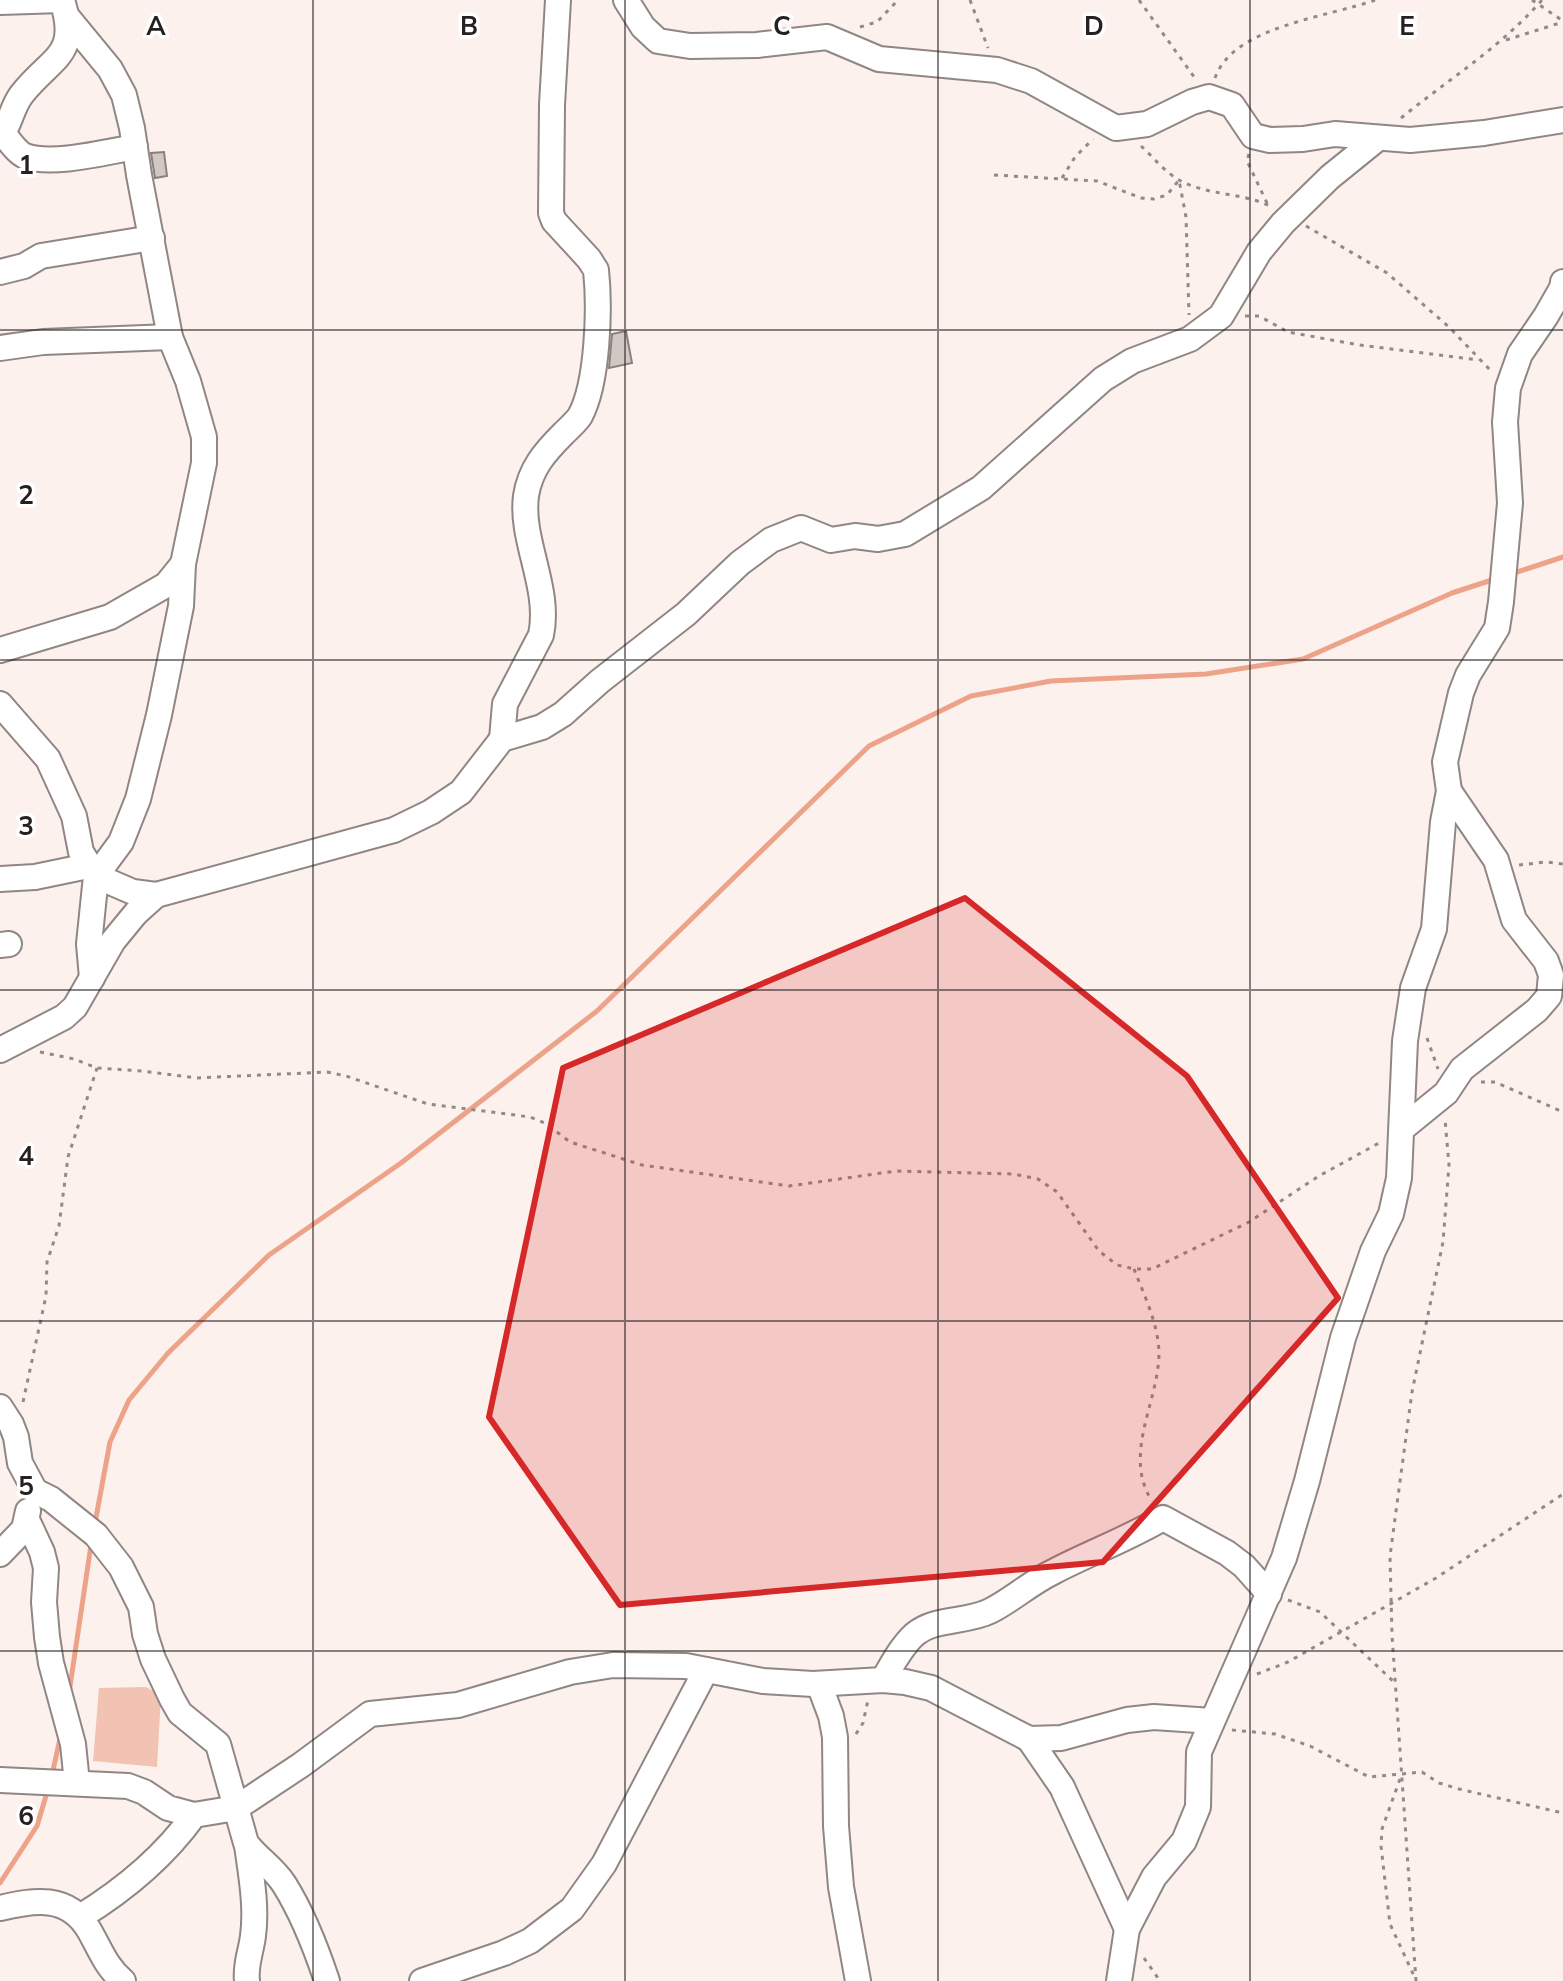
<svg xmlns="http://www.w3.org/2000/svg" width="1563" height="1981" font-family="Mulish,sans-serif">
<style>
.green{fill:#f2c2b2}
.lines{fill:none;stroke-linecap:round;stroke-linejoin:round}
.stream{stroke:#eda389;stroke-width:5}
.building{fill:#d1c7c3;stroke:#8a807d;stroke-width:2}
.minor-casing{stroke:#908683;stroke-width:28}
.path{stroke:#928a88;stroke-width:3;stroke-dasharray:4 6;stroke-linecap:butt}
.minor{stroke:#fff;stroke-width:24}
.marked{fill:#d62828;fill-opacity:0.2;stroke:#d62828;stroke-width:6;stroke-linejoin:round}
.grid{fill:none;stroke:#252120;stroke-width:2;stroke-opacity:0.55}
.grid-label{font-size:26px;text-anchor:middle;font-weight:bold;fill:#252120;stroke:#fff;stroke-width:7;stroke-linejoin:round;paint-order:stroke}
</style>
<rect width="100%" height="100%" fill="#fcf1ed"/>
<polygon class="green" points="146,1687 161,1695 157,1767 93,1761 99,1688"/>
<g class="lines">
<g class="stream">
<polyline points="1511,574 1563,557"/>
<polyline points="95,1523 110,1442 129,1400 168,1353 269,1255 401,1163 597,1011 869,746 971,696 1051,681 1206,674 1303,659 1452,593 1498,578"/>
<polyline points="69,1693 91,1545"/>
<polyline points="52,1775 61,1734"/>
<polyline points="0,1883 37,1826 48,1789"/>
</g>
</g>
<g class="building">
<polygon points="164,152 167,176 155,178 151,153"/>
<polygon points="626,331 632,363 609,368 612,334"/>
</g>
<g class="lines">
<g class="minor-casing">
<g id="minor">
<path d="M62 0C80 56 52 56 22 94 13 105 11 120 3 133 9 140 16 152 25 156 52 166 106 152 135 147"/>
<polyline points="626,0 643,27 658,41 690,46 757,45 827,37 879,59 997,70 1031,81 1116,128 1147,124 1192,102 1209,97 1232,105 1253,136 1270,140 1303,139 1335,134 1410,140 1484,133 1563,120"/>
<polyline points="0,2 62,0"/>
<polyline points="68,18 110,69 124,95 132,128 139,175 170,337 188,381 204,437 204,463 183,564 181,606 159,715 138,799 121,842 96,876 133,892 156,895"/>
<polyline points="0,272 24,266 41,256 152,238"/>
<polyline points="0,348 43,342 170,337"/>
<polyline points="0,650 110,617 166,585 183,564"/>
<polyline points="0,704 48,759 74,816 81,852 96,876 89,944 92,978"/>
<path d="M502 739 505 704 541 635C551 588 520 540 526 496 530 469 545 452 563 434 569 428 576 422 580 416 598 383 600 308 596 270L589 259 554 221 551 213 552 105 558 0"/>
<polyline points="0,879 35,877 88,866"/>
<polyline points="0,945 9,944"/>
<polyline points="0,1050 64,1017 75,1007 113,941 136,913 156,895 394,830 431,812 461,792 502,739 542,727 563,714 600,681 686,614 740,563 771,540 801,528 831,540 855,536 878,539 905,534 981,488 1103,379 1132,361 1190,339 1221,316 1259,252 1283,223 1330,177 1377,139"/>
<polyline points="1403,1128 1446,1093 1462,1069 1537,1010 1549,996 1551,975 1546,961 1514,920 1496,860 1449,791"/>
<path d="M0 1407 11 1424 16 1437 20 1463 35 1491 51 1499 96 1535 121 1567 141 1607 145 1634 153 1659 172 1699 180 1713 218 1744 246 1843C257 1858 274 1868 284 1884 303 1914 316 1948 327 1981"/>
<polyline points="28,1522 42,1552 46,1568 44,1602 47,1637 51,1663 73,1744 77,1783"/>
<polyline points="0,1554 24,1529 28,1511"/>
<path d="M883 1680C892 1665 901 1647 914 1635 935 1617 966 1623 990 1611 1012 1600 1030 1583 1053 1572 1089 1553 1128 1539 1163 1518L1227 1553 1244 1566 1269 1594"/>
<polyline points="819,1684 831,1716 835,1737 836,1826 841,1887 858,1981"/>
<polyline points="1029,1739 1062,1787 1127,1929"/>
<polyline points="0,1780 128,1786 144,1792 168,1808 194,1815 236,1808 301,1765 370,1714 458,1705 570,1672 613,1665 686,1666 763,1681 813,1684 883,1680 905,1682 931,1688 1029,1739 1061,1738 1127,1720 1154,1717 1212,1721"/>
<path d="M247 1845C251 1875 257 1906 253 1936 251 1952 245 1965 247 1981"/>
<path d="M0 1908C34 1900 68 1894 89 1930 100 1949 106 1967 123 1981"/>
<path d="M80 1917C124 1890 164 1857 194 1815"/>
<polyline points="422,1981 504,1953 530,1941 572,1909 604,1864 706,1670"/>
<polyline points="1119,1981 1127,1929 1154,1877 1184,1841 1198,1807 1199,1752 1284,1558 1307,1481 1343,1338 1373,1251 1391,1214 1399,1178 1405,1041 1413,988 1434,929 1443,822 1449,791 1445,762 1461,693 1468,675 1497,628 1501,602 1510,503 1505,422 1508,388 1520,354 1546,316 1562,288 1563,282"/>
</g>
</g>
<g class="path">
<polyline points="970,0 988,48"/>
<polyline points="1139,0 1197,81"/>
<polyline points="1532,0 1563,21"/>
<polyline points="860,27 877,22 898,0"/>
<polyline points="1506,40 1563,22"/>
<path d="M1215 78C1233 26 1329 17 1375 0"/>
<path d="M1401 118C1449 79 1501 47 1542 0"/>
<path d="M1141 146C1153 157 1165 172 1179 180 1207 196 1243 192 1272 207"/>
<polyline points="1249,154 1247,161 1268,205"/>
<polyline points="994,175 1097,181 1141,198 1154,199 1167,195 1179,180 1186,217 1189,315"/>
<polyline points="1062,178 1075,157 1093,139"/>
<polyline points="1306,226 1387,273 1449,327 1491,371"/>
<polyline points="1245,316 1259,316 1288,332 1359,345 1479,360"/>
<polyline points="1519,865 1546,862 1563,864"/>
<polyline points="1427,1038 1438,1069"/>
<polyline points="40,1052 74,1059 97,1068 142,1071 196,1078 327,1072 346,1076 428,1104 530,1117 545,1123 570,1142 642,1165 789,1186 896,1171 1014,1174 1038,1179 1057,1192 1099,1251 1117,1265 1134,1269 1152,1269 1249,1222 1319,1176 1379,1143"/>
<polyline points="1481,1082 1495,1082 1563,1112"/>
<path d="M1134 1269C1144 1295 1158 1323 1159 1352 1159 1402 1122 1454 1152 1501"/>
<polyline points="23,1402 46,1296 47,1262 59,1226 68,1157 97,1068"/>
<polyline points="1288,1600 1320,1612 1394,1682"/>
<polyline points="1257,1674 1288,1662 1436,1578 1563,1494"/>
<polyline points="1232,1730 1275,1734 1310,1746 1369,1777 1422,1772 1439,1783 1459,1789 1563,1813"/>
<polyline points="856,1734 863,1723 868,1700"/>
<polyline points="1400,1779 1382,1829 1381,1846 1390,1924 1415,1978"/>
<polyline points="1144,1958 1160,1981"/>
<polyline points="1416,1981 1392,1635 1390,1556 1412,1392 1443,1242 1449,1165 1445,1119"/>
</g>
<use href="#minor" class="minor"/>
</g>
<path class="marked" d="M965 898 1187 1076 1338 1298 1103 1562 620 1605 489 1417 563 1068Z"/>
<path class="grid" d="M313 0V1981M625 0V1981M938 0V1981M1250 0V1981M0 330H1563M0 660H1563M0 990H1563M0 1321H1563M0 1651H1563"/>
<g class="grid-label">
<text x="156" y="35">A</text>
<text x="469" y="35">B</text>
<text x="782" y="35">C</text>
<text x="1094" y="35">D</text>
<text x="1407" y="35">E</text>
<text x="26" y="174">1</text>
<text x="26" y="504">2</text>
<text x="26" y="835">3</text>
<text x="26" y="1165">4</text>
<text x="26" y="1495">5</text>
<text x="26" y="1825">6</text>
</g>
</svg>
